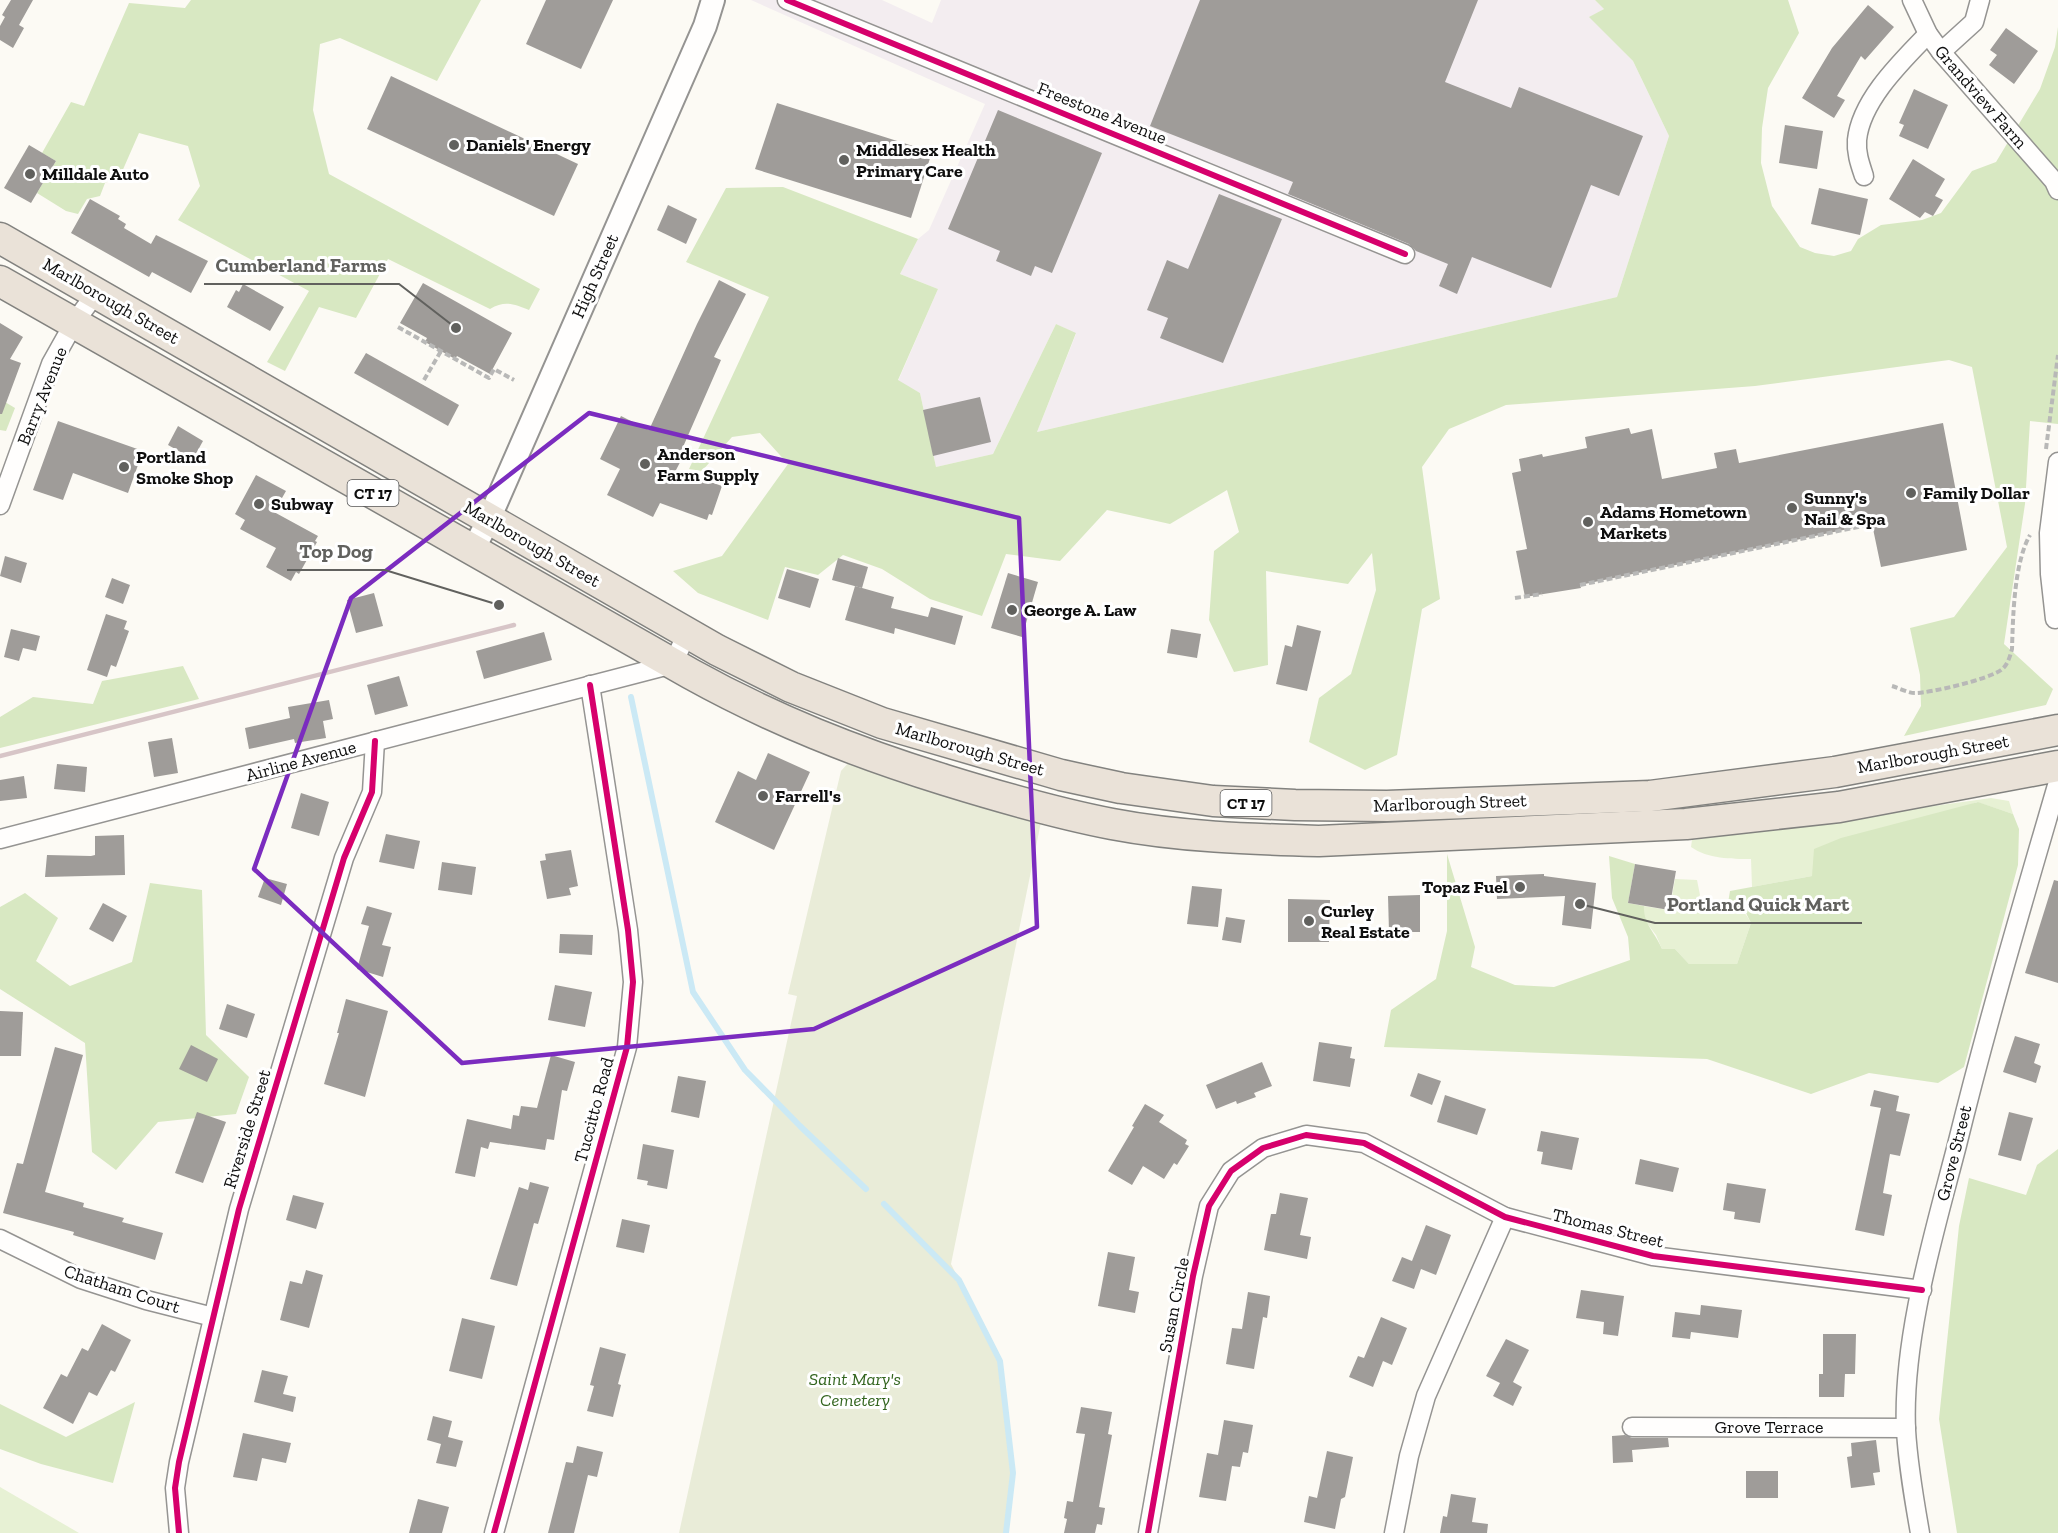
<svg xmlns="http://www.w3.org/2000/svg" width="2058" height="1533" font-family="'Zilla Slab',serif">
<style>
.industrial{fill:#f3edf0}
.green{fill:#e7f1d4}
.forest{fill:#d8e8c2}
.cemetery{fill:#e9ecd8}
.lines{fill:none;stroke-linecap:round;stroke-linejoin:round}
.stream{stroke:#cbe9f5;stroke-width:6}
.building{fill:#9f9c99}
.minor-casing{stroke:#959492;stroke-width:21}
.tertiary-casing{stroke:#959492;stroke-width:26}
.trunk-casing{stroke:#82827f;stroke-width:33}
.path{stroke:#b8b8b7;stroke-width:4;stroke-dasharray:6 3;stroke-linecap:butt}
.minor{stroke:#fffefd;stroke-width:18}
.tertiary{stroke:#fffefd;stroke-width:22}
.trunk{stroke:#eae2d8;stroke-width:30}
.rail{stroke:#d7c5c7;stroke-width:4.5}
.cycleway-casing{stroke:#fff;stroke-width:10}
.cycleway{stroke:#d6006c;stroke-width:6}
.marked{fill:none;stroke:#7b2cbf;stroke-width:4.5;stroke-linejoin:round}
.poi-dot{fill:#61615e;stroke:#fff;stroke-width:2}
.labels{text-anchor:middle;stroke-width:6;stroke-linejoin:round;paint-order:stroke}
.shield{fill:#fff;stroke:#565656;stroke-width:1.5}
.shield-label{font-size:16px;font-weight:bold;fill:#0e0e0e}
.street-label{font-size:18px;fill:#0e0e0e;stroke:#fff}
.poi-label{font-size:18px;font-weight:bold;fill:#0e0e0e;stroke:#fff;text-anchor:start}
.park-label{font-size:18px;font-style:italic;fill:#33651f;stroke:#fff}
.leader{fill:none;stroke:#61615e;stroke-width:2}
.callout-dot{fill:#61615e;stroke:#fff;stroke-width:2}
.callout-label{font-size:20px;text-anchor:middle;font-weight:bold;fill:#61615e;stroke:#fff;stroke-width:6;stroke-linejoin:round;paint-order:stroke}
</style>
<rect width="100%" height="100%" fill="#fcfaf4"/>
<polygon class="industrial" points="751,0 882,0 932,23 941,0 1595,0 1604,9 1590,17 1633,61 1669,136 1617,297 1037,432 1076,334 1056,324 993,454 936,467 920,393 898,381 938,289 900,274 918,239 929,230 985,104"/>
<g class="green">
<path d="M1991 798 2009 801 2013 814 1977 802 1812 876 1752 887 1751 859C1731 859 1708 859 1691 847L1692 840Z"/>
<path d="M1675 879 1697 880 1700 895 1696 901 1699 906C1722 903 1739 898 1751 923L1737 964H1689L1675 949H1662L1656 935 1643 918 1644 906 1668 910 1670 908Z"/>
<polygon points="0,1487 79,1533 0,1533"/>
</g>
<g class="forest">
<path d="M191 0H481L437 81 340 38 320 44 313 110 329 174 540 289 529 310C514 304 505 300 490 309L388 259 356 318 319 307 285 371 267 362 309 291 178 220 200 186 188 146 139 133 121 174 105 183 100 196 87 199 78 214 66 211 37 193 56 161 42 153 71 102 84 106 129 3 185 8Z"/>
<polygon points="1595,0 1788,0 1799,33 1768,88 1762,128 1761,163 1772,206 1800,247 1815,253 1834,256 1851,251 1858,239 1881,225 1922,220 1941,213 1972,171 1996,162 2040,89 2055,47 2058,27 2058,424 2030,421 2025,504 2004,644 2053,689 2046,705 1904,736 1921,706 1920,675 1910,628 1954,617 2007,547 1972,367 1949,360 1755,386 1506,405 1449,429 1422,467 1440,599 1422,609 1397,755 1365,770 1309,742 1319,698 1351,674 1376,590 1372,553 1348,584 1266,571 1268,665 1234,672 1209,620 1214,551 1239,532 1227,490 1170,524 1107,510 1060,561 1006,554 982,616 930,599 882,569 843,555 818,575 785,567 768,620 698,593 673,571 722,556 788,464 760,433 732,437 702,471 689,469 769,297 686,262 726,188 783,187 918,239 900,274 938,289 898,380 920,393 936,467 993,454 1056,324 1076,333 1037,432 1617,297 1669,136 1633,61 1589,17 1604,9"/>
<polygon points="0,399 15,408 6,431 0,430"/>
<polygon points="183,666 199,699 0,748 0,717 33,697 93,704 102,681"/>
<path d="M1978 802 2013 814 2019 829 2018 865 1964 1067 1938 1083 1869 1073 1811 1094 1707 1059 1384 1047 1391 1010 1436 979 1447 931V854L1475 947 1471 967 1515 985 1554 987 1630 960 1628 937 1612 898 1609 856 1635 864 1628 903 1644 906C1643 924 1655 932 1662 949H1675L1689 964H1737L1751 923 1745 911 1728 903 1730 891 1812 876 1814 849 1841 838Z"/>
<polygon points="150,883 202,890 206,1035 249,1077 236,1114 158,1122 116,1170 92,1152 85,1043 0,989 0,907 25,893 58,918 36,961 70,986 132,962"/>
<polygon points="2058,1149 2058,1533 1957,1533 1939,1419 1959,1226 1969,1178 2026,1195 2037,1165"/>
<polygon points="135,1402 113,1483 41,1464 0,1449 0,1404 66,1437"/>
</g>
<polygon class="cemetery" points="850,761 1041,822 951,1264 1000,1361 1013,1473 1006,1533 679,1533 797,996 788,994 841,771"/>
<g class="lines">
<g class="stream">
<polyline points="631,697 693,992 745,1070 800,1126 866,1189"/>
<polyline points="884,1204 959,1280 1000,1361 1013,1473 1006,1533"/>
</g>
</g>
<g class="building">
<polygon points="11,0 33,0 19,25 24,28 13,48 0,40 0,26 5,17 2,15"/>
<polygon points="546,0 613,0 581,69 526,44"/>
<polygon points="1200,0 1478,0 1445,82 1511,108 1519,87 1643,136 1619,196 1591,185 1551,288 1472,257 1457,294 1439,286 1448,264 1416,251 1409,244 1288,194 1293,182 1150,126"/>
<polygon points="1868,5 1894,27 1865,60 1861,56 1837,96 1845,100 1834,118 1802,98 1832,48"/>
<polygon points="2006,28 2038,51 2014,84 1989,65 1997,55 1990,50"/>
<polygon points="391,76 578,164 554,216 367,129"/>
<polygon points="1914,89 1948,105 1928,149 1899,136 1904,125 1899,123"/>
<polygon points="777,103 932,152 911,218 755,169"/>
<polygon points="998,110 1102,153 1052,273 1035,266 1031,276 996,261 1000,251 948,229"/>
<polygon points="1785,125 1823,131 1817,169 1779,163"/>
<polygon points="29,145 56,161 31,203 4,188"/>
<polygon points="1913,159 1945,179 1935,196 1943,200 1933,216 1925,212 1920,218 1889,199"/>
<polygon points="1819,188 1868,199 1860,235 1811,224"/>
<polygon points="1219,194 1282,219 1223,363 1160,338 1168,318 1147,310 1167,260 1188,269"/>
<polygon points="90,199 120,216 118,219 126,224 124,228 151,244 156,235 208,261 191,293 152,272 149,277 71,233"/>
<polygon points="668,205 697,219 686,244 657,230"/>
<polygon points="719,280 746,294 714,357 721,360 683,447 687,449 676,470 722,486 712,515 709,514 707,520 660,503 653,517 607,495 620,469 600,459 621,416 649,430 697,324"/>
<polygon points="423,283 512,333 490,374 457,356 455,359 425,342 427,338 400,323"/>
<polygon points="243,284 284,307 270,331 227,307 236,290 239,292"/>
<polygon points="0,323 23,337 10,359 21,363 2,414 0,414"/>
<polygon points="366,353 459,405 448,426 354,373"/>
<polygon points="980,397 991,442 933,456 923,410"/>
<polygon points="58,421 143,451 128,493 73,473 63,500 33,490"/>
<polygon points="1943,423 1967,550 1881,567 1872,524 1580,585 1581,588 1525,597 1516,551 1527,549 1512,473 1521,471 1519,459 1542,454 1543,457 1587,448 1585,437 1629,428 1631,434 1652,429 1662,479 1717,468 1714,453 1736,449 1739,463"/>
<polygon points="178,426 203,441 193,459 168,445"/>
<polygon points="256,475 286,491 274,512 318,536 315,541 317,542 299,574 296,572 291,581 266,567 276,548 240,529 245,520 235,514"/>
<polygon points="5,556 27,563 21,583 0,576"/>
<polygon points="838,558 868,567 862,588 832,580"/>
<polygon points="787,569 819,579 810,608 778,598"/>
<polygon points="1008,573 1038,582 1022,637 991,628"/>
<polygon points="112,578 130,585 123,604 105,597"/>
<polygon points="855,586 894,597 891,608 928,617 931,607 963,616 955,645 895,628 894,634 845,620"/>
<polygon points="374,593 383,626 356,633 347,600"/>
<polygon points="106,614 127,621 124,629 129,631 116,667 111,665 107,677 87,670"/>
<polygon points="1297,625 1321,631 1307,691 1276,684 1285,645 1292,647"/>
<polygon points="11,629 40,636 36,651 23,648 19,661 4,657"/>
<polygon points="1171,629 1201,634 1197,658 1167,653"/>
<polygon points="544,632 552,660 484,679 476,651"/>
<polygon points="399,676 408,706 375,715 367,685"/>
<polygon points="329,700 333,719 323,721 326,738 295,743 294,739 249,749 245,728 290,718 288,707"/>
<polygon points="172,738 178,773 154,777 148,742"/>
<polygon points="768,753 810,772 774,850 715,822 738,771 756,780"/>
<polygon points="57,764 87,767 85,792 54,789"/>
<polygon points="24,776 27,798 0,801 0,780"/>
<polygon points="301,793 329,802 319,836 291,828"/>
<polygon points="386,834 420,841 414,869 379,862"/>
<polygon points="124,835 125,875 45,877 47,855 91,856 95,855 95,836"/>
<polygon points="571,850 578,886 569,888 571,895 547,899 540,861 546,860 545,854"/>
<polygon points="442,862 476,867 472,895 438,890"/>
<polygon points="1635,864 1676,871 1669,910 1628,903"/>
<polygon points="1544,874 1544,876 1596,883 1591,929 1562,925 1565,896 1497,899 1496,876"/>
<polygon points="265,878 287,884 281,905 258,897"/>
<polygon points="2054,880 2058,881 2058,983 2025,973"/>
<polygon points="1192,886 1222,889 1218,927 1187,924"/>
<polygon points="1420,895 1420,932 1389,932 1388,896"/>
<polygon points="1288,899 1330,900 1329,942 1288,942"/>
<polygon points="103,903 127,916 113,942 89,929"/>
<polygon points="367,906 392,913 382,945 391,947 383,977 357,969 369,926 361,924"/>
<polygon points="1226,917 1245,920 1241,943 1222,940"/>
<polygon points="560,934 593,935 592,955 559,953"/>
<polygon points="555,985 592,992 585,1027 548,1020"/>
<polygon points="346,999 388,1011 365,1097 324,1084 339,1033 337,1033"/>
<polygon points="227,1004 255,1014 247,1038 219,1029"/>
<polygon points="0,1011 23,1012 21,1056 0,1056"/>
<polygon points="2015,1036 2040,1044 2034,1063 2041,1066 2036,1083 2003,1072"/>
<polygon points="1319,1042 1352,1047 1350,1058 1355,1059 1350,1087 1313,1081"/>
<polygon points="191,1045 218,1059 207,1082 179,1069"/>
<polygon points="55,1047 83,1055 45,1192 84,1203 83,1207 124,1218 122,1222 163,1233 155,1260 73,1235 74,1232 3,1213 17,1163 23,1164"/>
<polygon points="551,1055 575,1062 567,1091 562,1090 554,1140 547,1139 545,1150 490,1142 488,1149 481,1147 475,1177 455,1173 467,1119 511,1129 513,1115 519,1116 521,1106 537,1108"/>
<polygon points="1262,1062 1272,1086 1254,1093 1256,1097 1237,1104 1236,1101 1216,1109 1206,1085"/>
<polygon points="1418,1073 1441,1081 1432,1105 1410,1096"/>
<polygon points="678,1076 706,1081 699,1118 671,1112"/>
<polygon points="1874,1090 1899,1096 1896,1111 1910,1114 1900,1156 1890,1154 1883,1193 1892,1195 1884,1236 1855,1230 1881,1108 1870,1106"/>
<polygon points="1445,1095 1486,1109 1477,1135 1437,1122"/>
<polygon points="1145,1104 1164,1115 1159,1122 1187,1140 1185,1144 1189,1146 1177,1165 1174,1163 1164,1179 1143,1166 1132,1185 1108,1171 1134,1127 1132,1126"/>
<polygon points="197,1112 226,1122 203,1183 175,1173"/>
<polygon points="2009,1112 2033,1118 2021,1161 1998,1155"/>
<polygon points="1541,1131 1579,1138 1572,1170 1541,1164 1543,1152 1537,1151"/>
<polygon points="643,1144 674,1150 667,1189 647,1185 648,1181 637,1179"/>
<polygon points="1640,1159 1679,1168 1673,1192 1635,1184"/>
<polygon points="530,1182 549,1187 538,1224 534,1223 517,1286 490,1279 519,1187 528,1190"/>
<polygon points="1727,1183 1766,1189 1760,1223 1734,1219 1735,1212 1723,1210"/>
<polygon points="1280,1193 1308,1198 1300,1235 1311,1237 1307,1259 1264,1250 1271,1214 1276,1214"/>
<polygon points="293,1195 324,1203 316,1229 286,1220"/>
<polygon points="622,1219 650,1225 644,1253 616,1247"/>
<polygon points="1426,1225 1451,1235 1436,1275 1421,1269 1414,1289 1392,1281 1402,1257 1412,1261"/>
<polygon points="1108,1252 1135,1257 1129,1290 1139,1292 1135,1313 1098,1306"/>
<polygon points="306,1270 323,1275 309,1328 280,1320 290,1281 302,1284"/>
<polygon points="1581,1290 1624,1296 1618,1336 1603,1334 1604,1322 1576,1318"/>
<polygon points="1248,1292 1270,1296 1267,1318 1263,1317 1254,1369 1226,1364 1232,1328 1242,1329"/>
<polygon points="1701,1305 1742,1310 1738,1338 1691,1332 1690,1339 1672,1337 1675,1312 1700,1315"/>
<polygon points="1381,1317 1407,1328 1392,1365 1383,1361 1373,1387 1349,1377 1358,1356 1364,1358"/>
<polygon points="462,1318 495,1326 482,1379 449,1371"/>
<polygon points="102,1324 131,1340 115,1372 111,1370 97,1396 89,1392 73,1424 43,1408 61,1374 67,1377 82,1348 88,1351"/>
<polygon points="1823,1334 1856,1334 1855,1374 1845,1374 1844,1397 1819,1397 1819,1374 1823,1374"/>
<polygon points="1506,1339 1529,1350 1513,1382 1522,1387 1513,1406 1493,1396 1500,1383 1486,1376"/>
<polygon points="600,1347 626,1354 618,1384 621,1385 613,1417 587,1411 594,1386 590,1385"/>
<polygon points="262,1370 288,1376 283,1394 296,1397 293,1412 254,1402"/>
<polygon points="1081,1407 1112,1412 1108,1434 1112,1435 1099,1507 1105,1508 1102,1525 1097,1524 1095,1533 1064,1533 1067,1519 1064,1518 1067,1501 1073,1502 1085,1434 1076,1433"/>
<polygon points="433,1416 452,1421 448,1437 463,1441 456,1467 436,1463 441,1444 427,1440"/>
<polygon points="1224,1420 1253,1425 1248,1453 1243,1452 1240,1467 1232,1466 1226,1501 1199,1497 1207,1453 1218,1455"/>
<polygon points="243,1433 291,1443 286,1463 262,1458 257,1481 233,1477"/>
<polygon points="1625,1435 1632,1438 1668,1438 1669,1447 1632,1450 1633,1462 1613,1463 1612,1436"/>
<polygon points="1876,1440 1880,1472 1873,1473 1875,1485 1851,1488 1847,1457 1852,1456 1851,1443"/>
<polygon points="577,1446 603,1452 597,1477 588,1475 574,1533 548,1533 566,1462 573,1463"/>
<polygon points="1327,1451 1353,1457 1345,1497 1341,1499 1335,1529 1304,1522 1309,1496 1317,1498"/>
<rect x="1746" y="1471" width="32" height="27"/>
<polygon points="1451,1494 1476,1498 1472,1522 1488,1524 1487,1533 1440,1533 1443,1516 1447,1517"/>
<polygon points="418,1499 449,1507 442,1533 409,1533"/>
</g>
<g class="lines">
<g class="minor-casing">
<g id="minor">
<polyline points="787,0 1405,254"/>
<polyline points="1912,0 1928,34 1941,52 2054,181 2058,190"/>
<polyline points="1941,52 1974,22 1980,0"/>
<path d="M1864 176C1860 164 1856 153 1857 140 1861 100 1902 61 1928 34"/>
<polyline points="0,505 51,364 74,323 96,293"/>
<polyline points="2055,619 2050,574 2049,533 2058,462"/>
<polyline points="0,839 673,664 687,633"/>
<polyline points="0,1239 81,1279 146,1300 213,1317"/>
<polyline points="1632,1427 1906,1428"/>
<polyline points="179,1533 175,1488 179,1462 239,1209 344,858 372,792 375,741"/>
<polyline points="494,1533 627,1047 633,982 628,930 590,685"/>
<polyline points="1148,1533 1193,1276 1209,1206 1231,1171 1263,1148 1306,1135 1364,1143 1505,1217 1653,1256 1922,1290"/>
<polyline points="1394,1533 1409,1456 1426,1396 1505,1217"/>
<path d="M1920 1533C1914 1499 1908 1465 1906 1430 1902 1338 1934 1234 1957 1145 1987 1023 2023 902 2058 782"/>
</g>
</g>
<g class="tertiary-casing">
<polyline id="tertiary" points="473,550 489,519 705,26 713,0"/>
</g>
<g class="trunk-casing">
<g id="trunk">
<polyline points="0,238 717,650 791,687 882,723 1061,775 1121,788 1213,801 1295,805 1387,806 1650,796 1835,772 2058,730"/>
<path d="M0 281 691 674C774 720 855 752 945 780 1000 797 1055 813 1112 824 1180 837 1250 839 1319 841L1686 824 1839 807 2058 766"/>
</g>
</g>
<g class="path">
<polyline points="398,327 489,378 494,369 514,380"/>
<polyline points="424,380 441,351"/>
<polyline points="2046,449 2058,355"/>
<polyline points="1580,585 1872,524"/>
<polyline points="1515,598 1542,594"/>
<path d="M1892 686C1899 688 1908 693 1915 693 1931 693 1989 679 2001 670 2008 665 2010 656 2012 649 2013 616 2014 563 2030 535"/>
</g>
<use href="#minor" class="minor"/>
<use href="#tertiary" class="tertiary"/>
<use href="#trunk" class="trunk"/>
<polyline class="rail" points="0,756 514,625"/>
<g class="cycleway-casing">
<g id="cycleway">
<polyline points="787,0 1405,254"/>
<polyline points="179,1533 175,1488 179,1462 239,1209 344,858 372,792 375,741"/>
<polyline points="494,1533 627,1047 633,982 628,930 590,685"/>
<polyline points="1148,1533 1193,1276 1209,1206 1231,1171 1263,1148 1306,1135 1364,1143 1505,1217 1653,1256 1922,1290"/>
</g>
</g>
<use href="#cycleway" class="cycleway"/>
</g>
<path class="marked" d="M589 413 1019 518 1037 927 814 1029 462 1063 254 869 351 598Z"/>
<g class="poi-dot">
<circle cx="454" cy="145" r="6"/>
<circle cx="844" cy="160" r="6"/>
<circle cx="30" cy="174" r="6"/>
<circle cx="645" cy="464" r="6"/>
<circle cx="124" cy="467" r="6"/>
<circle cx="1911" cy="493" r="6"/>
<circle cx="259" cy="504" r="6"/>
<circle cx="1792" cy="508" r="6"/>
<circle cx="1588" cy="522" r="6"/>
<circle cx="1012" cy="610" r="6"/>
<circle cx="763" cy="796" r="6"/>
<circle cx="1520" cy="887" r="6"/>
<circle cx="1309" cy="921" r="6"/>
</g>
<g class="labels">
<g class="shield">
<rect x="347.5" y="480" width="51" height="26" rx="4.5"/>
<rect x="1220.5" y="790" width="51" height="26" rx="4.5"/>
</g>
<g class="shield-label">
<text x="373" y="499">CT 17</text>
<text x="1246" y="809">CT 17</text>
</g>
<g class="street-label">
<text transform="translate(1981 97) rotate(49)" y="6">Grandview Farm</text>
<text transform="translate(1102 113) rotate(22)" y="6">Freestone Avenue</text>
<text transform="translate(595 276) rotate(-66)" y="6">High Street</text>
<text transform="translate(111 301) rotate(30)" y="6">Marlborough Street</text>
<text transform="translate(42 396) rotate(-68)" y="6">Barry Avenue</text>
<text transform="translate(532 544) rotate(30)" y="6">Marlborough Street</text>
<text transform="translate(970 749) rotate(16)" y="6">Marlborough Street</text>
<text transform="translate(1933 754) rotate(-10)" y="6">Marlborough Street</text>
<text transform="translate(301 761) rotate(-15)" y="6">Airline Avenue</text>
<text transform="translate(1450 803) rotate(-2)" y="6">Marlborough Street</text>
<text transform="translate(594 1110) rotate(-75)" y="6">Tuccitto Road</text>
<text transform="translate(247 1129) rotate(-73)" y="6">Riverside Street</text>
<text transform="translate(1954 1153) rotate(-76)" y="6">Grove Street</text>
<text transform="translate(1608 1228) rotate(14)" y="6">Thomas Street</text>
<text transform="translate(122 1289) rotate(18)" y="6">Chatham Court</text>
<text transform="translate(1174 1305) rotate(-79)" y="6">Susan Circle</text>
<text x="1769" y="1433">Grove Terrace</text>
</g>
<g class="poi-label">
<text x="466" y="151">Daniels' Energy</text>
<text x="856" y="156">Middlesex Health<tspan x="856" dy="21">Primary Care</tspan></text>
<text x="42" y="180">Milldale Auto</text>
<text x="657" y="460">Anderson<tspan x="657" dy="21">Farm Supply</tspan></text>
<text x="136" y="463">Portland<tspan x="136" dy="21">Smoke Shop</tspan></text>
<text x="1923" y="499">Family Dollar</text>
<text x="1804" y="504">Sunny's<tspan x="1804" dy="21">Nail &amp; Spa</tspan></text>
<text x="271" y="510">Subway</text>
<text x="1600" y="518">Adams Hometown<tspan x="1600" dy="21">Markets</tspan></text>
<text x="1024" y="616">George A. Law</text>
<text x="775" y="802">Farrell's</text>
<text x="1508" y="893" text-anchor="end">Topaz Fuel</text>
<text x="1321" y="917">Curley<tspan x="1321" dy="21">Real Estate</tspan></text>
</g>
<g class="park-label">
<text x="855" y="1385">Saint Mary's<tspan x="855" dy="21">Cemetery</tspan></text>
</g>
</g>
<path class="leader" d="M456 328L399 284H204M499 605L385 570H287M1580 904L1655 923H1862"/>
<g class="callout-dot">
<circle cx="456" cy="328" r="6"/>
<circle cx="499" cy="605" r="6"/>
<circle cx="1580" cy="904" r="6"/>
</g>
<g class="callout-label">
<text x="301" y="272">Cumberland Farms</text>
<text x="336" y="558">Top Dog</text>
<text x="1758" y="911">Portland Quick Mart</text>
</g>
</svg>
